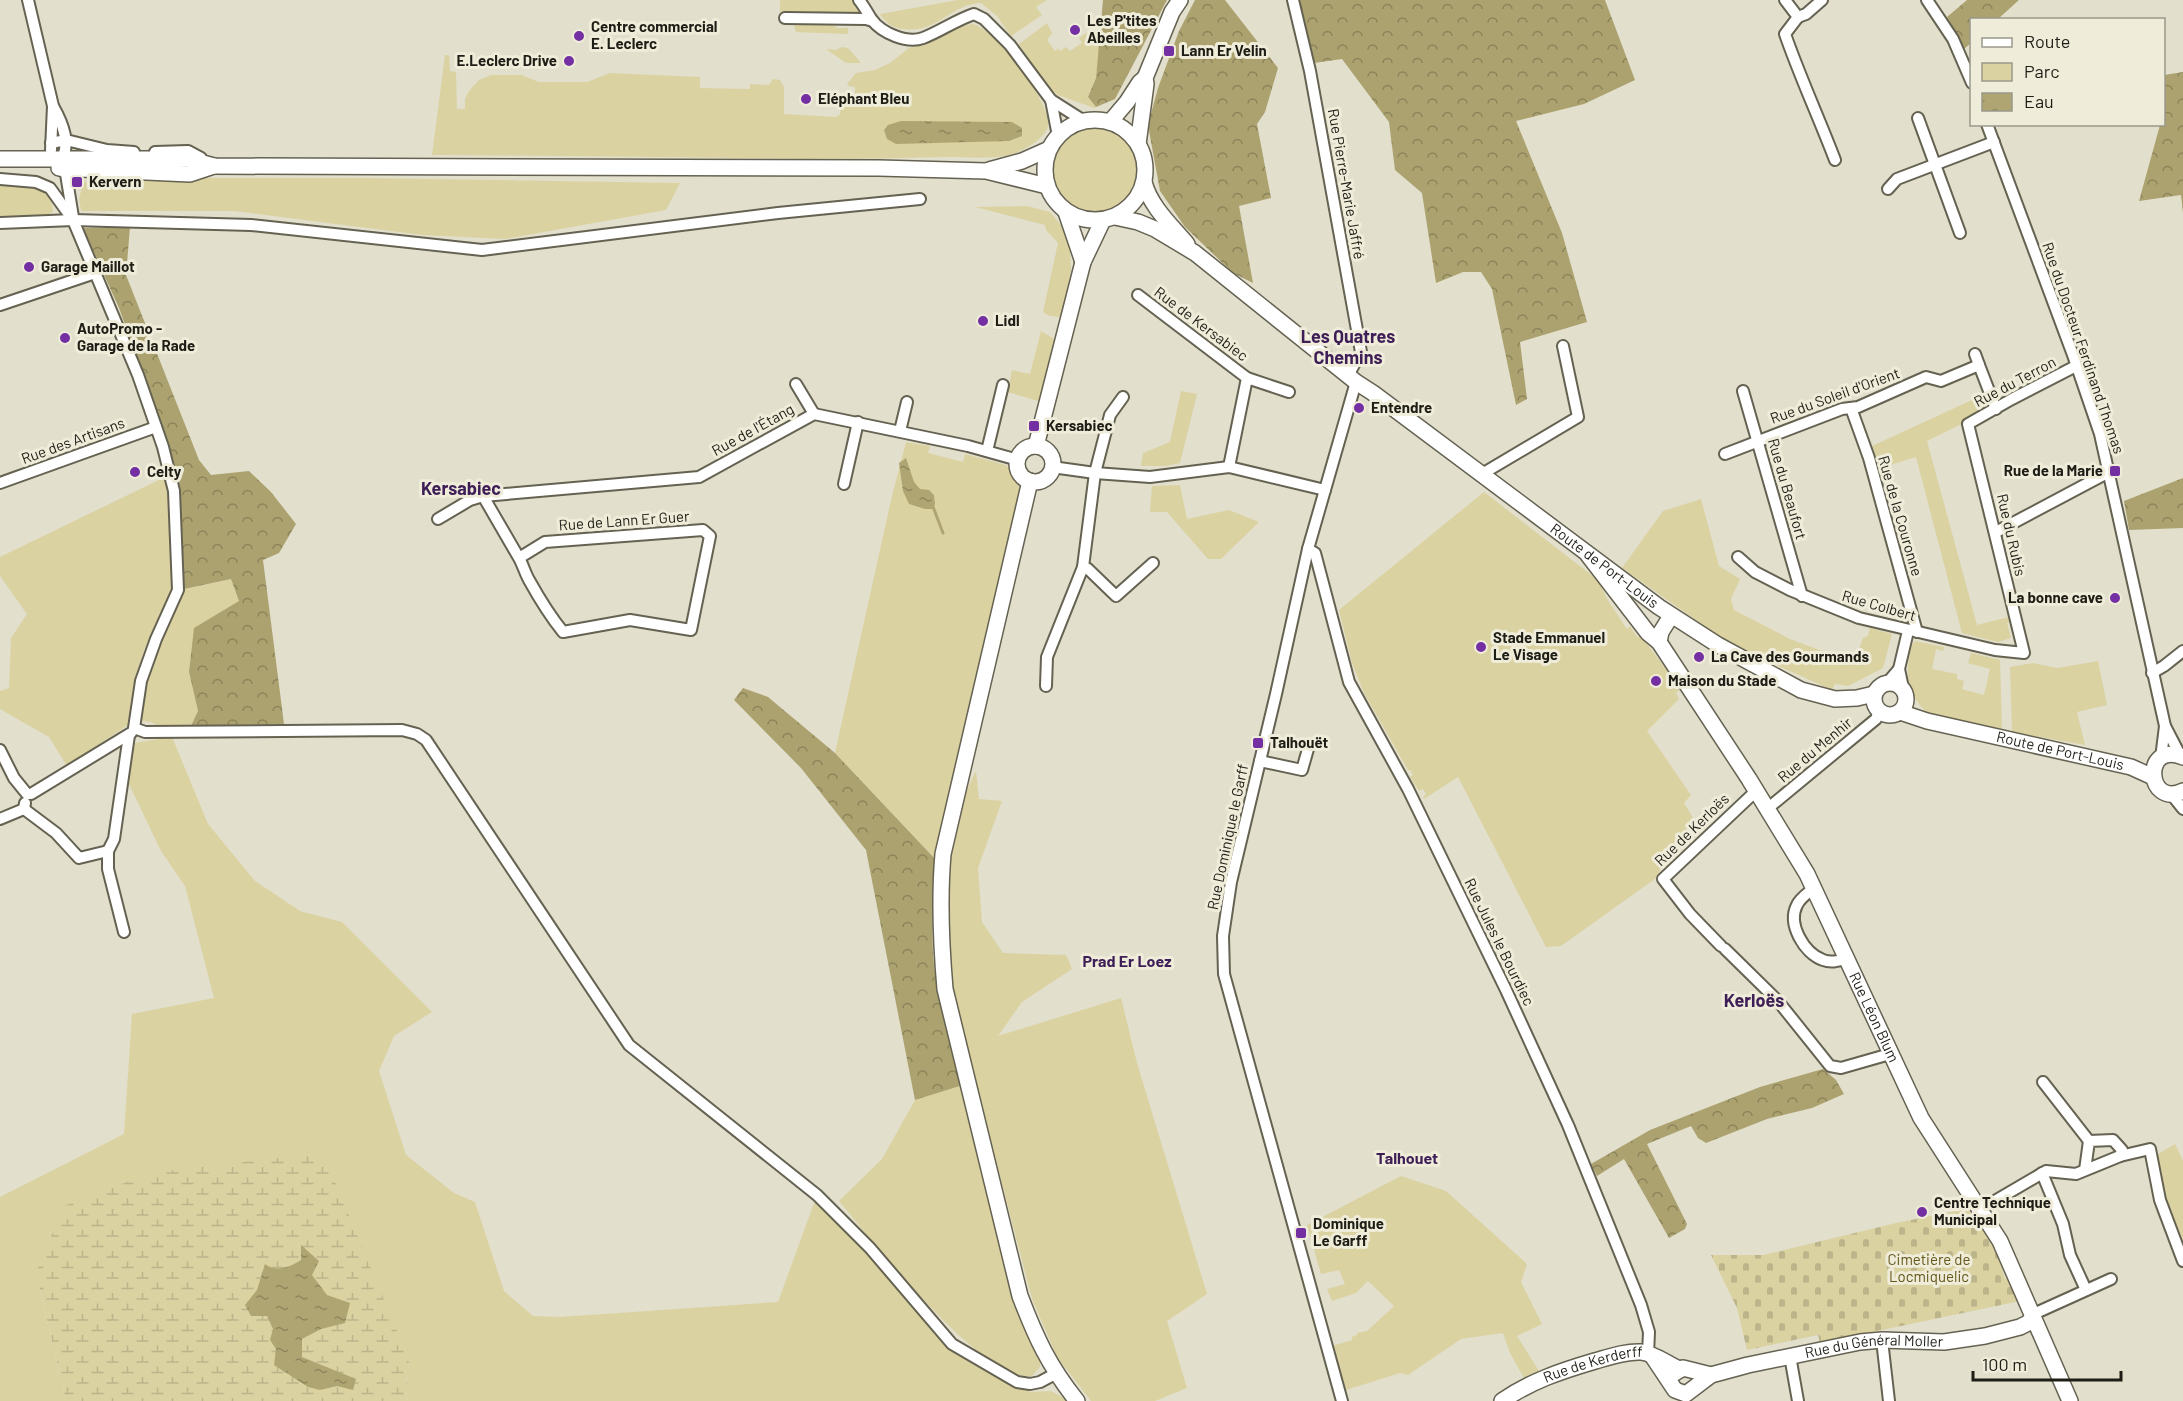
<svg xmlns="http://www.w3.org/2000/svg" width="2183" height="1401" font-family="Barlow,sans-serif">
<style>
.green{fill:#dbd2a2}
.forest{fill:url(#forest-crowns)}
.wetland{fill:url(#wetland-marsh)}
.cemetery{fill:url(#cemetery-stones)}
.water{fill:url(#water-ripples)}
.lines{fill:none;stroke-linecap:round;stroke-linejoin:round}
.stream{stroke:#afa572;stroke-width:3}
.street-casing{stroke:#656252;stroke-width:14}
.secondary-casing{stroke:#656252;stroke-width:18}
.street{stroke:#fff;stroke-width:10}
.secondary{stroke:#fff;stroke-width:15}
.poi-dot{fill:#742fa3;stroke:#efecd9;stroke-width:2}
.labels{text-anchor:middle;stroke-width:6;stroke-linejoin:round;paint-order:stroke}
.poi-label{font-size:15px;font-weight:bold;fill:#1e1d16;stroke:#efecd9;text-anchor:start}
.street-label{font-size:15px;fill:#1e1d16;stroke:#efecd9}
.park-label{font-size:15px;fill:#63571b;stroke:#efecd9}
.neighbourhood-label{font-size:16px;font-weight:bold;fill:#3e1e56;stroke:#efecd9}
.quarter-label{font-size:18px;font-weight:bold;fill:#3e1e56;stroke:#efecd9}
</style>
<defs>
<pattern id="forest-crowns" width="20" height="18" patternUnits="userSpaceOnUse" patternTransform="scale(1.5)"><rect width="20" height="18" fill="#aca26f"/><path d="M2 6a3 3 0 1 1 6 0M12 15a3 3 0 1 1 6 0" fill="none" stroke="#8b835a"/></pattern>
<pattern id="wetland-marsh" width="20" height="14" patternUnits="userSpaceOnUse" patternTransform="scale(1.5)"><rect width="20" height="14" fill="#dbd2a2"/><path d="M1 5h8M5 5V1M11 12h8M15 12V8" fill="none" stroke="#bcb48b"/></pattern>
<pattern id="cemetery-stones" width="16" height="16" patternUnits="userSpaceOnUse" patternTransform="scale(1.5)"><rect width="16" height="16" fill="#dbd2a2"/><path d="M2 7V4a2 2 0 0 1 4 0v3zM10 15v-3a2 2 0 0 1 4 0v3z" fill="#bcb48b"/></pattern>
<pattern id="water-ripples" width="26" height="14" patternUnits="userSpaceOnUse" patternTransform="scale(1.5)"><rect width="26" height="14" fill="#afa572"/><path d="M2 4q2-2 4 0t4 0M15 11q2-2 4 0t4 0" fill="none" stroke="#8e865d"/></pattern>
</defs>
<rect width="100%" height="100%" fill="#e2dfcc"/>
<g class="green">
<polygon points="780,0 855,0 859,11 857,13 780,12"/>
<path d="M958 0H1047L1036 7 1042 15 1011 36 997 16 981 3C950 4 938 34 903 29 893 28 886 23 880 14Z"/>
<polygon points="800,23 832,23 837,28 848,28 848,34 796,32 794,25"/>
<polygon points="1047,23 1052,33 1047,40 1055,51 1058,48 1060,51 1066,47 1070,51 1082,43 1079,38 1091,30 1094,34 1100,31 1101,33 1096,78 1088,97 1096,107 1094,108 1058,95 1048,88 1019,44"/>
<path d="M972 24C994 27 1052 103 1048 126 1045 140 1018 154 1005 156 986 159 965 157 946 157 899 158 852 159 805 159 681 157 556 156 432 155L445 55H449L450 71 456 72 457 109H465V99L469 91 479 80 491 75H521L539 82H587L610 73 700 77V88L750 89V84L769 85 773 79 780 80 784 87V114L836 117 840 114 841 107H848V96H855V87L849 86 847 84 856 73 875 70 890 63 909 48 928 43 956 28Z"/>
<polygon points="842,47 848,48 861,63 846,63 826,49 836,50"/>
<circle cx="1095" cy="171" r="43"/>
<polygon points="96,178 362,178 680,183 666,210 505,239 422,235 234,211 81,211 79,198 84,182"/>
<path d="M0 182C23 184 53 182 53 212L43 217 0 216Z"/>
<polygon points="1027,206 1050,212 1063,228 1070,246 1071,271 1061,317 1050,316 1043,312 1058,243 1046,230 1045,225 975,207"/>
<polygon points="1041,331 1056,340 1041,402 1008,392 1012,370 1030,374"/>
<polygon points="1181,391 1197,394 1180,463 1166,466 1141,466 1143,453 1170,442"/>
<polygon points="1985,394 1989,405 1984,413 1927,441 1977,625 2013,616 2014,621 2007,623 2011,638 1998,642 1962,633 1916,457 1877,469 1870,447"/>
<polygon points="906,442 930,446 928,453 963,462 965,454 1006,465 1023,483 936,860 835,753 891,500"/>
<polygon points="165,477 170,503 173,587 144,650 133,688 128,725 67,766 49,737 0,709 0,691 9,688 11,638 27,614 0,576 0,557"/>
<polygon points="1180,485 1187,519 1229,510 1259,522 1221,559 1208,559 1167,512 1150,512 1152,486"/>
<polygon points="1484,492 1598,580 1607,599 1627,629 1630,626 1637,637 1641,636 1681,689 1676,693 1679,699 1647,731 1691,795 1684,803 1698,826 1661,861 1659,876 1561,946 1546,947 1458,777 1424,799 1423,797 1426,794 1423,789 1419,791 1410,777 1413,775 1410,770 1408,770 1364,693 1352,663 1339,610"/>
<polygon points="1701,499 1719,566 1740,579 1731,599 1734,610 1790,639 1854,663 1863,638 1868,636 1870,628 1892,634 1883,668 1848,686 1835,684 1832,690 1730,644 1622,568 1663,511"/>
<polygon points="231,579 239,601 189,672 198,711 191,726 161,727 151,722 141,721 148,676 184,589"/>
<path d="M1915 641 1944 647 1943 651 1936 649 1932 669 1957 674V679L1964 681 1962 689 1984 695 1990 669 1968 663 1971 653 2000 660 2002 728 1998 731 1926 712C1911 697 1905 680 1909 659 1910 652 1910 646 1915 641Z"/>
<polygon points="2098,661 2107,705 2077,712 2085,745 2012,732 2010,667 2033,663 2057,668"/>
<polygon points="172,737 208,824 255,881 300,911 342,922 432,1012 394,1036 379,1071 406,1155 454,1193 475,1202 504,1291 533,1316 560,1317 778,1302 817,1195 952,1344 1030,1392 1051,1391 1069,1401 406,1401 409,1359 36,1273 66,1401 0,1401 0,1197 124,1134 132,1014 214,998 185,886 161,851 128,782 134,743"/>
<polygon points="976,771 979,799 1002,801 978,868 982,922 1003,953 1066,955 1072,969 1022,1002 998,1036 1121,998 1137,1063 1207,1294 1167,1321 1187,1388 1155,1401 1091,1401 1057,1357 1032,1299 966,1046 951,982 946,904 950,862 961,802"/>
<path d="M963 1085 1023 1325 1040 1358V1367L1032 1376C983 1384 870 1238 839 1201L882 1159 915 1100Z"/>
<polygon points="2175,1144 2183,1161 2183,1252 2158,1182 2158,1154"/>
<polygon points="1401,1176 1446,1191 1527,1264 1521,1282 1542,1324 1517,1336 1539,1371 1524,1378 1510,1353 1503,1333 1461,1339 1408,1375 1400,1373 1346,1390 1332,1346 1352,1340 1352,1337 1357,1335 1357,1333 1367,1331 1394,1306 1368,1281 1356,1293 1332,1301 1327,1289 1345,1284 1339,1270 1321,1274 1307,1225"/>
</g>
<g class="forest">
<polygon points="1103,0 1167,0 1115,99 1096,107 1088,97 1096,78"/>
<polygon points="1195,0 1225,0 1278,68 1265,112 1257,124 1271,198 1239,206 1253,283 1233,273 1185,227 1160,191 1148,125 1158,88 1179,31"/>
<polygon points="1293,0 1605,0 1635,80 1584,104 1516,121 1562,233 1587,322 1520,342 1527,399 1516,405 1492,289 1481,272 1463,272 1436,283 1422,193 1395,170 1389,122 1342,59 1314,63 1300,28"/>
<polygon points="1967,0 2019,0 1998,19 1972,20 1971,43 1964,49 1947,17"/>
<polygon points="2183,72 2183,213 2181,195 2139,201 2160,125 2164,124 2164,75"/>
<polygon points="130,227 126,275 199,460 211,475 249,471 271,492 296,524 279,553 263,560 284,724 191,726 198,711 189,672 194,628 239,601 231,579 184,589 180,500 161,424 119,308 83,228"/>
<polygon points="2183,478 2183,528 2129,530 2124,501"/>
<path d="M743 688 768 697 835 753 936 860C933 902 929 949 938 990 945 1022 955 1053 963 1085L915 1100 866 850 801 768 734 700Z"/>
<polygon points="1823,1069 1836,1080 1844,1094 1812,1108 1767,1119 1706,1143 1698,1138 1691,1126 1647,1144 1687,1224 1685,1229 1669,1238 1624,1159 1597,1176 1591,1164 1650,1130 1760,1087"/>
</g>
<polygon class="wetland" points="323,1153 409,1360 406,1401 66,1401 36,1273 64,1206 151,1173"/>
<polygon class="cemetery" points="1971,1208 1994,1244 2003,1265 2002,1269 2005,1279 2009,1279 2020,1301 1820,1343 1818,1335 1747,1350 1737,1308 1711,1255 1764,1255 1896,1223"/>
<g class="water">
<polygon points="901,121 1012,122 1022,128 1022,136 1009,141 896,144 887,139 884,130 888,125"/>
<polygon points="906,458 914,482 920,489 929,490 934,495 935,504 933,509 925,509 909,504 903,491 899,463"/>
<path d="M301 1245 319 1261 312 1275 327 1295 350 1303 345 1323 321 1329 302 1339V1357L356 1379 353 1390 337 1386 320 1390 308 1387 274 1365 276 1349 270 1340 273 1329 267 1316H251L245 1305 257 1290 265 1264C276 1273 290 1267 301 1260Z"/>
</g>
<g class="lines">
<polyline class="stream" points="932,504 943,533"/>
<g class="street-casing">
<g id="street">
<path d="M28 0 53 106C62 122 73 146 59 163"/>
<path d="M859 0C864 6 868 14 872 20 882 33 907 44 923 38 941 31 956 20 974 14L984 19 1010 45 1051 100 1084 121"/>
<polyline points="1293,0 1310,71 1361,352 1350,372"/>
<path d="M1785 0 1798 17 1785 34C1800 77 1819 118 1835 160"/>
<polyline points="1927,0 1953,39 1972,83"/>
<polyline points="1798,17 1806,14 1822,0"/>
<polyline points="785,18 866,19 873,21"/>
<polyline points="1051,100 1058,136"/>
<polyline points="1918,118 1960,233"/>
<polyline points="1987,124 2073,355 2100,434 2165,726 2180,755"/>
<polyline points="51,143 66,140 107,150 134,152"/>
<polyline points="51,150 53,106"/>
<polyline points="155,152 188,151 201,158"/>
<polyline points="59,168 66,174 73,217"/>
<polyline points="0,179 36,182 50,188 73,220 138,375 163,447 174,491 178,590 156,639 141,681 134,728 145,732 402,730 417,734 426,740 629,1045 817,1195 870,1248 952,1344 1017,1382 1030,1384 1040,1382 1055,1374"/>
<polyline points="1888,189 1897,179 1994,142"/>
<polyline points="0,223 73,220 251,225 482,250 778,213 920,199"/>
<polyline points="1138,295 1247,378 1229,467"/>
<polyline points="0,305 95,273"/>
<polyline points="1975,354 1979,365"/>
<polyline points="1247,378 1289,392"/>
<polyline points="796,384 814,414"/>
<polyline points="1743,391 1802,596"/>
<polyline points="1851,408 1869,458 1917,632"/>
<polyline points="900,431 907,402"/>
<polyline points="987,451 1003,385"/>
<polyline points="1725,454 1842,409 1858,407 1926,377 1941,381 1979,365 1996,409"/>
<polyline points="1052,467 1095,473 1150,477 1229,467 1325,490"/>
<polyline points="1482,474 1578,417 1563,346"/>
<polyline points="0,483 156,427"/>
<polyline points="844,484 858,422"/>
<path d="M483 496 519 558C523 565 525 573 529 580 539 598 550 616 563 632L630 620 691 630 710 536 703 530 545 542 519 558"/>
<polyline points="438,519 470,500 483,496 699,477 814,414 968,446 1018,460"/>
<polyline points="1996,532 2109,472"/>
<polyline points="1308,549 1315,553 1349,682 1408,789 1506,990 1568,1125 1641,1305 1649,1332 1648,1354"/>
<polyline points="1738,557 1755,572 1790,590 1859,618 1995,650 2024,653 1968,424 2012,399 2076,366"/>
<polyline points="1083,567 1088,569 1116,596 1153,563"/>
<polyline points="2152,673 2164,666 2183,651"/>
<polyline points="1887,683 1899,669"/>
<polyline points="1046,686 1047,657 1083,567 1095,473 1110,415 1123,397"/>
<polyline points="1903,688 1899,669 1908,631"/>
<polyline points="0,750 14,778 27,794 31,794 131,733"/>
<polyline points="2161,758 2165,726"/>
<polyline points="1260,761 1302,770 1308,749"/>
<polyline points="2171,794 2183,809"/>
<polyline points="24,809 56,833 79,858 108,851"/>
<polyline points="1767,809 1876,719 1879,711"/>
<polyline points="0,819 24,809 25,803"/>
<path d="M1814 888C1808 893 1800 898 1797 905 1787 924 1804 953 1823 960 1831 963 1838 961 1846 959"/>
<polyline points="124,932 108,869 108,851 114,839 129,735"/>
<polyline points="1721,946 1690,914 1663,879 1756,791"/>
<polyline points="1725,949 1778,1001 1830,1066 1841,1068 1890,1054"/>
<polyline points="2043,1082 2089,1141"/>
<polyline points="2120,1156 2150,1149 2160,1200 2183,1261"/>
<polyline points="2042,1173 2063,1224 2070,1255 2086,1290"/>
<polyline points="1981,1209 2046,1171 2076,1174 2120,1156 2122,1150 2113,1140 2089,1141 2085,1170"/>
<polyline points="2033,1317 2038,1312 2111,1279"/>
<polyline points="1882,1340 1889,1401"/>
<polyline points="1790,1356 1798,1401"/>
<polyline points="1342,1401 1224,974 1223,936 1231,882 1276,694 1308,549 1356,382"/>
</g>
</g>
<g class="secondary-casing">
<g id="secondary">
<circle cx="1095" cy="170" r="50"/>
<polyline points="1110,122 1127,102 1140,82 1145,78"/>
<polyline points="1138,144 1146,84 1145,78 1172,12 1180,0"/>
<polyline points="0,159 188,159 214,166 879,168 986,171 1047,186"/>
<polyline points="59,168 190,174 214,166"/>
<polyline points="989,170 1022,161 1049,149"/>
<path d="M1144 182C1150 206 1171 225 1187 244"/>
<polyline points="1066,212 1083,262"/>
<path id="s1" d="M1115 217 1138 222 1155 229 1195 253 1356 382 1373 393 1659 607 1718 645 1801 690 1835 699 1857 698 1874 694"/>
<polyline points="1036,446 1083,262 1103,220"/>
<circle cx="1035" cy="464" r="18"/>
<path d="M1030 481 943 854C939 900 941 943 945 989L1020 1296C1036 1338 1049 1366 1077 1401"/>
<path id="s2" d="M1588 555 1648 633 1659 642 1749 779 1807 874 1921 1118 2000 1241 2070 1401"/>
<polyline points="1659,642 1661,632 1671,616"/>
<circle cx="1890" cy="699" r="16"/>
<path id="s3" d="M1900 712 1927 721 2131 767 2153 777"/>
<path d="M2183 757C2142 740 2146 809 2183 791"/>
<path id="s4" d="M1653 1357 1675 1390 1686 1394 1711 1375 1748 1365 1860 1342 1882 1340 1944 1342 1985 1336 2020 1327 2028 1323 2033 1317"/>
<polyline points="1673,1374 1683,1368 1711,1375"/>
<path id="s5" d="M1502 1401C1531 1381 1561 1371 1595 1361 1609 1357 1627 1351 1641 1352 1653 1353 1668 1364 1679 1369"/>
</g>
</g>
<use href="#street" class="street"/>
<use href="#secondary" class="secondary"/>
</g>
<g class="poi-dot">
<circle cx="1075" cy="30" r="6"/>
<circle cx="579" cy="36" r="6"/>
<rect x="1163" y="45" width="12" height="12" rx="3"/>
<circle cx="569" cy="61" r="6"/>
<circle cx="806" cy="99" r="6"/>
<rect x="71" y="176" width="12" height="12" rx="3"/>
<circle cx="29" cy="267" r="6"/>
<circle cx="983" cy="321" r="6"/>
<circle cx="65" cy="338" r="6"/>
<circle cx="1359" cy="408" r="6"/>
<rect x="1028" y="420" width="12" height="12" rx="3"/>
<rect x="2109" y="465" width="12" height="12" rx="3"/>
<circle cx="135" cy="472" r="6"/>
<circle cx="2115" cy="598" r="6"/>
<circle cx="1481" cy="647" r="6"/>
<circle cx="1699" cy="657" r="6"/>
<circle cx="1656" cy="681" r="6"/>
<rect x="1252" y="737" width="12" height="12" rx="3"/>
<circle cx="1922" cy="1212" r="6"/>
<rect x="1295" y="1227" width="12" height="12" rx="3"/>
</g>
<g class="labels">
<g class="poi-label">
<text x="1087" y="26">Les P'tites<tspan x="1087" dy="17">Abeilles</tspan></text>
<text x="591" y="32">Centre commercial<tspan x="591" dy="17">E. Leclerc</tspan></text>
<text x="1181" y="56">Lann Er Velin</text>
<text x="557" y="66" text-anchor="end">E.Leclerc Drive</text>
<text x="818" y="104">Eléphant Bleu</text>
<text x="89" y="187">Kervern</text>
<text x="41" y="272">Garage Maillot</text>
<text x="995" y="326">Lidl</text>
<text x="77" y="334">AutoPromo -<tspan x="77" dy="17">Garage de la Rade</tspan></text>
<text x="1371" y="413">Entendre</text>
<text x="1046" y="431">Kersabiec</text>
<text x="2103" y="476" text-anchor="end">Rue de la Marie</text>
<text x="147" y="477">Celty</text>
<text x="2103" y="603" text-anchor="end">La bonne cave</text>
<text x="1493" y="643">Stade Emmanuel<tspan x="1493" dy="17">Le Visage</tspan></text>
<text x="1711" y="662">La Cave des Gourmands</text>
<text x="1668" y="686">Maison du Stade</text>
<text x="1270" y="748">Talhouët</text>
<text x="1934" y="1208">Centre Technique<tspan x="1934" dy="17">Municipal</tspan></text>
<text x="1313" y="1229">Dominique<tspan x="1313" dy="17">Le Garff</tspan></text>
</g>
<g class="street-label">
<text transform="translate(1346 184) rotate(80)" y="5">Rue Pierre-Marie Jaffré</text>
<text transform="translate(1201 324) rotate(37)" y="5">Rue de Kersabiec</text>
<text transform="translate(2083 348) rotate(71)" y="5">Rue du Docteur Ferdinand Thomas</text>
<text transform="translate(2015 382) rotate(-28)" y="5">Rue du Terron</text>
<text transform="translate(1835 396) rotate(-20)" y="5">Rue du Soleil d'Orient</text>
<text transform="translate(753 430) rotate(-29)" y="5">Rue de l'Étang</text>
<text transform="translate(73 441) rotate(-20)" y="5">Rue des Artisans</text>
<text transform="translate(1787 489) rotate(74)" y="5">Rue du Beaufort</text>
<text transform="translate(1900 516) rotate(74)" y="5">Rue de la Couronne</text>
<text transform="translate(624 521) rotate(-4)" y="5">Rue de Lann Er Guer</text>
<text transform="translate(2011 535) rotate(77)" y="5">Rue du Rubis</text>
<text dy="5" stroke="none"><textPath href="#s1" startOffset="604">Route de Port-Louis</textPath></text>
<text transform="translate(1879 606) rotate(16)" y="5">Rue Colbert</text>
<text transform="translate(1815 750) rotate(-40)" y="5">Rue du Menhir</text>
<text dy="5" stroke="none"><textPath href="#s3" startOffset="165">Route de Port-Louis</textPath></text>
<text transform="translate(1692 830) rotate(-44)" y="5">Rue de Kerloës</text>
<text transform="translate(1228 837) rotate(-78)" y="5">Rue Dominique le Garff</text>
<text transform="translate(1499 942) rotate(64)" y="5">Rue Jules le Bourdiec</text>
<text dy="5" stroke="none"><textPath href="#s2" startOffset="546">Rue Léon Blum</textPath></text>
<text dy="5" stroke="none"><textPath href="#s4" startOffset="249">Rue du Général Moller</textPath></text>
<text dy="5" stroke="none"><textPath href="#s5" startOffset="99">Rue de Kerderff</textPath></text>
</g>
<g class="park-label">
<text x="1929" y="1265">Cimetière de<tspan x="1929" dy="17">Locmiquelic</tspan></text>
</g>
<g class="neighbourhood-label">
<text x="1127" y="967">Prad Er Loez</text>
<text x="1407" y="1164">Talhouet</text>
</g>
<g class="quarter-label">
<text x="1348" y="343">Les Quatres<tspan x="1348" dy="21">Chemins</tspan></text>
<text x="461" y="495">Kersabiec</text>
<text x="1754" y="1007">Kerloës</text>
</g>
</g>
<rect x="1970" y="18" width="195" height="108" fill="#efecd9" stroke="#9b998b" stroke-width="1.5"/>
<rect x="1982" y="38" width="30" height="9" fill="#ffffff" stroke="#9b998b" stroke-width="1.5"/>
<text x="2024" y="48" font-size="18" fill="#1e1d16">Route</text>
<rect x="1982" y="63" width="30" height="18" fill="#dbd2a2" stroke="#9b998b" stroke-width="1.5"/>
<text x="2024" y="78" font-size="18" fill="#1e1d16">Parc</text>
<rect x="1982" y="93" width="30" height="18" fill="url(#water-ripples)" stroke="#9b998b" stroke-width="1.5"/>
<text x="2024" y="108" font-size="18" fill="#1e1d16">Eau</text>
<path d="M1973 1371v9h148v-9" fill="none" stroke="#1e1d16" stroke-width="3"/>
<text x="1982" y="1371" font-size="18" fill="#1e1d16" stroke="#efecd9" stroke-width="4.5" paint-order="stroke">100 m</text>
</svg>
